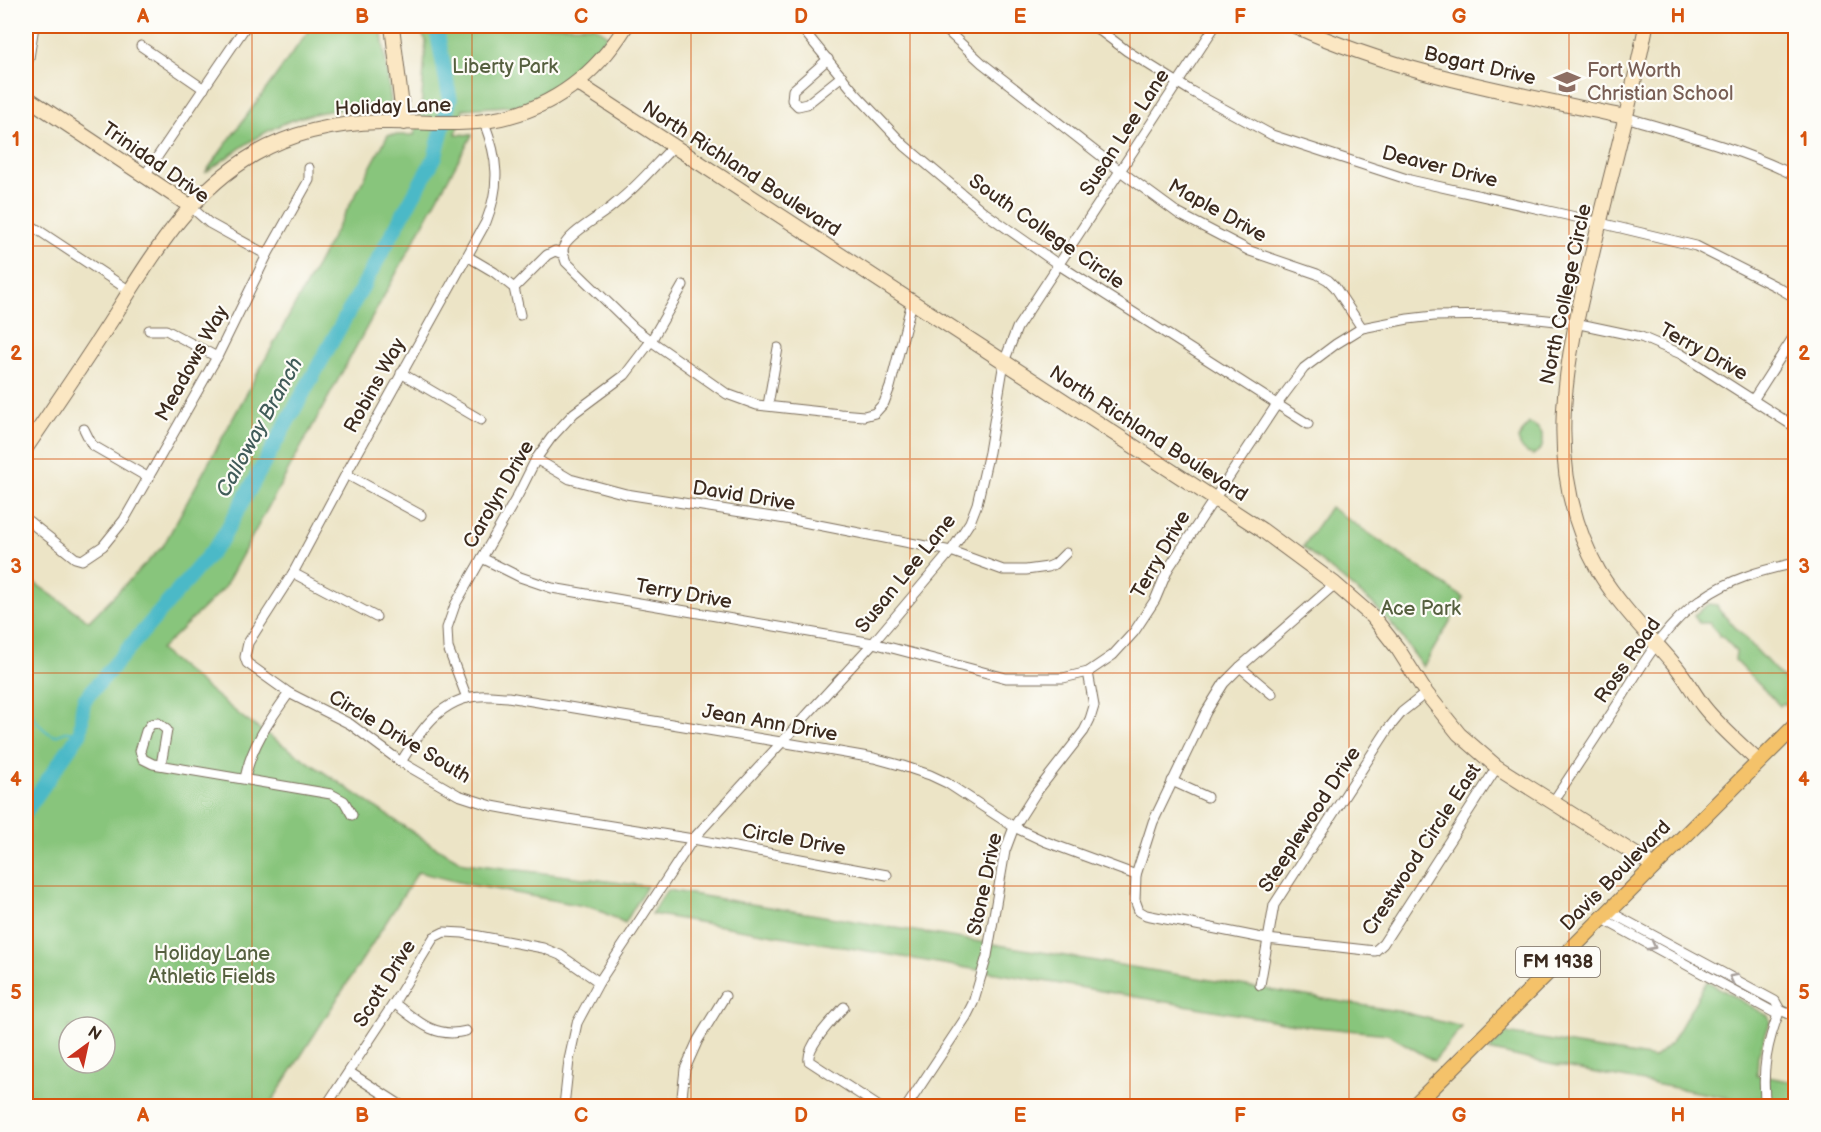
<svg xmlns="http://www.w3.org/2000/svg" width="1821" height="1132" font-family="'Balsamiq Sans',sans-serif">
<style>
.green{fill:#88c57b;stroke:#62784c;stroke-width:1.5;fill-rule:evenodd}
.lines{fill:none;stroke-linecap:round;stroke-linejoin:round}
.stream{stroke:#4cb9c7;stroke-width:2}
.river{stroke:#4cb9c7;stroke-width:15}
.street-casing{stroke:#796b59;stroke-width:11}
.secondary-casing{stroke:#796b59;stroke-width:16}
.primary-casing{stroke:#796b59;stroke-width:17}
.street{stroke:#fff;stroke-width:9}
.secondary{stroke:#fbe7c3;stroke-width:14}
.primary{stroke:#f4c26a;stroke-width:15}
.oneway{stroke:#a79f9a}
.grid{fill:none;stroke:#d7540e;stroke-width:1.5;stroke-opacity:0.55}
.labels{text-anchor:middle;stroke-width:4.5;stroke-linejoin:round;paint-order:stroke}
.shield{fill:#fdfcf7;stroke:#75695f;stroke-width:1.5}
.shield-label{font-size:18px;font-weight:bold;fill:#3b2a1e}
.street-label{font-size:20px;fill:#3b2a1e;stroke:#fdfcf7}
.park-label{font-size:20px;fill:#56603f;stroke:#fdfcf7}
.education-label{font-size:20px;fill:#785e54;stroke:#fdfcf7;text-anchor:start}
.water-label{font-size:21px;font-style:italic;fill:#415c59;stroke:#fdfcf7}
.neatline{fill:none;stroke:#d7540e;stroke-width:2}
.grid-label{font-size:20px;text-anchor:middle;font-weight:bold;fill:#d7540e}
</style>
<rect width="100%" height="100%" fill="#fdfcf7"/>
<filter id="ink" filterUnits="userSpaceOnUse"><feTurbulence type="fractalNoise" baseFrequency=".0167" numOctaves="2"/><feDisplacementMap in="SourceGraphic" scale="12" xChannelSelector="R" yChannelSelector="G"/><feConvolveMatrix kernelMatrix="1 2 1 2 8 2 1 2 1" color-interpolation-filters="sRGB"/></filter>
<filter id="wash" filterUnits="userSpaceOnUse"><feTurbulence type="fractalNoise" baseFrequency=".008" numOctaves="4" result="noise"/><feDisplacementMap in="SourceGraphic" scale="24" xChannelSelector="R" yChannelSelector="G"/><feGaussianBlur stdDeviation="1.35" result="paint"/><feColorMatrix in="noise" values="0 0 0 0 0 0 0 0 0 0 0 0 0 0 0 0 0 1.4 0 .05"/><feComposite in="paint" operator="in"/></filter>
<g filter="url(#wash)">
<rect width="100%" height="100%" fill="#ece4c6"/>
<g class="green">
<path d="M312 26H381L391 102 386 106C358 108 330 109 302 117 266 127 235 152 205 173Z"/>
<path d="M416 26H594L608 35 580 70 522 105 463 109 456 134 472 135 224 588 160 650 246 720 432 845 464 863 647 886 625 923 594 908 467 884 418 872 269 1106H26V577L89 621 163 546 388 135H414L421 110 426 40ZM69 1027H105V1063H69Z"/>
<path d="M1529 423C1542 428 1546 437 1541 449L1533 455C1524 453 1520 448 1518 439Z"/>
<polygon points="1330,507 1464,598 1423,667 1396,629 1372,603 1303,547"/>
<polygon points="1709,604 1717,605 1719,610 1793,689 1795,697 1793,701 1789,701 1786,705 1783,703 1780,706 1735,660 1736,651 1722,636 1719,637 1718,633 1709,623 1699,623 1694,615"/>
<polygon points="667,890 1403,1012 1462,1027 1434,1061 1388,1034 1306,1026 651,914"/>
<polygon points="1707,981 1768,1016 1770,1022 1758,1056 1757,1075 1795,1082 1795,1106 1770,1106 1549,1064 1489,1050 1506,1033 1654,1058 1672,1042"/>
</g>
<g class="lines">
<path class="stream" d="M26 706C35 718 40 730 55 736L66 732H71L75 740"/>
<path class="river" d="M26 811 80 733C83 722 80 710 85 699L220 542 435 157 450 99 436 26"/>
</g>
</g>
<g filter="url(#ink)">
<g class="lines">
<g class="street-casing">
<g id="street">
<polyline points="800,26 855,93 905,146 985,213 1059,265 1308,424"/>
<polyline points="942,26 982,63 1119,170 1179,214 1250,251 1317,274 1328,280 1335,287 1362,328"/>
<polyline points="1094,26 1127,51 1191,91 1272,135 1410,180 1571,216 1696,246 1777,287 1796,298"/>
<polyline points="141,46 204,89"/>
<polyline points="828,59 793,90 792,100 798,106 807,104 842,76"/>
<polyline points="26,65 29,58 34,26"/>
<path d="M1625 117C1683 134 1741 149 1796 176"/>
<path d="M484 122C498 159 501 184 486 222L346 474 293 573 248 643 245 657 247 663 289 693 350 724 401 762 458 795 492 806 524 812 693 839 887 875"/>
<path d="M673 147C654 166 637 187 616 203 602 216 575 229 565 244 561 250 564 256 566 262L634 328 651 341 727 394 757 405 840 414 864 416 875 413 884 403 890 387 912 302"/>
<polyline points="145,175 246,26"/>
<polyline points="190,206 209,223 267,255"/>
<polyline points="26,222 130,291"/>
<polyline points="467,256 494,272 514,288 520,315"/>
<polyline points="514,288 547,255 555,251 563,254"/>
<polyline points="149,330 166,330 217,357"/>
<polyline points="401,373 481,420"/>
<polyline points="1753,400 1796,333"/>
<polyline points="768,405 778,348"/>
<polyline points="84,429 92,445 149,478"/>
<polyline points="536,459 570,479 626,494 798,521 951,551 1003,570 1026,570 1048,567 1055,564 1066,553"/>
<polyline points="346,474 421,515"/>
<polyline points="26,519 75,558 82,560 103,546 124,520 217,357 267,255 309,180 309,168"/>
<polyline points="482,558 520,577 552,588 873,643 1006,678 1063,678 1088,672 1113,655 1134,632 1155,600 1168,569 1277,404 1304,368 1336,344 1362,328 1408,319 1434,316 1500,315 1575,323 1641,337 1681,354 1795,427"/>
<polyline points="293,573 376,617"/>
<polyline points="1335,584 1240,667 1224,683 1206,712 1153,822 1136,875 1135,900 1139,911 1146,915 1267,939 1375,951 1383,944 1497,767"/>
<polyline points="1240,667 1272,694"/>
<polyline points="467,698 448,648 447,628 455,605 518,495 536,459 551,438 574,413 625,375 651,341 683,285"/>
<path d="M401 762C420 731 441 698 480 696 489 695 499 697 508 697L781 742 874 758 903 766 930 775 947 783 1014 827 1044 841 1136 875"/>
<polyline points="161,765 167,730 158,723 151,724 146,731 140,751 143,759 153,764 331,794 344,801 352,815"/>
<path d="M245 778C252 744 270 720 289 693"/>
<polyline points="1172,781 1207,797"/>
<path d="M1553 802C1575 769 1597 735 1619 702 1642 665 1665 624 1702 599 1729 579 1763 570 1796 563"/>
<polyline points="1608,911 1775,1001 1780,1010"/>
<polyline points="1601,918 1775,1013 1780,1010 1796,1017"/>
<polyline points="1260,985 1274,905 1388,729 1402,712 1426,693"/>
<path d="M394 1003C417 1021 435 1039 466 1031"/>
<path d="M844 1007C834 1018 806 1046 809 1061L878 1106"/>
<polyline points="349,1072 402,1106"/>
<polyline points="326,1106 394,1003 434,937 444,932 463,933 543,948 560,955 599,982"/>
<polyline points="564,1106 569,1060 577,1023 599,982 693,839 873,643 951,551 970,522 977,504 989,452 1004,362 1017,328 1215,26"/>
<polyline points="681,1106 685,1069 698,1040 725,996"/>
<polyline points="907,1106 966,1017 973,1003 987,956 1005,851 1014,827 1035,794 1084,731 1090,719 1094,706 1088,672"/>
<path d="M1766 1106C1761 1072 1767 1042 1780 1010"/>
</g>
</g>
<g class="secondary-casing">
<g id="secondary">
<polyline points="392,26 404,123"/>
<path d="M1295 26C1400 74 1513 93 1625 117"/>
<path d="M1646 26C1632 99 1611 173 1594 246 1567 356 1539 466 1599 572 1619 605 1648 634 1673 663 1685 676 1693 693 1704 707 1720 727 1740 744 1759 762"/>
<polyline points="577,83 1262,530 1335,584 1373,617 1398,649 1426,693 1459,734 1497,767 1654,866"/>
<polyline points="26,97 190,206"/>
<path d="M26 448C54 407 82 366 109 324 150 260 187 193 255 154 293 132 337 123 381 122 415 121 450 126 485 121 548 112 593 79 626 26"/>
</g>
</g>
<g class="primary-casing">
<polyline id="primary" points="1414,1106 1796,725"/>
</g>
<use href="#street" class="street"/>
<use href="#secondary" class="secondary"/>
<use href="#primary" class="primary"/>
</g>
<defs><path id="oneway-chevron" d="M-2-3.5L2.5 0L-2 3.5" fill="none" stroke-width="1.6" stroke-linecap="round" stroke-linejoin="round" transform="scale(1.5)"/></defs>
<g class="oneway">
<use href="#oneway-chevron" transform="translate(1652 946) rotate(28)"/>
<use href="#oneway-chevron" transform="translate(1733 978) rotate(-152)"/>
</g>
</g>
<path class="grid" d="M252 26V1106M472 26V1106M691 26V1106M910 26V1106M1130 26V1106M1349 26V1106M1569 26V1106M26 246H1796M26 459H1796M26 673H1796M26 886H1796"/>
<defs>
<g id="school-bare" transform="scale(2.07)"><path d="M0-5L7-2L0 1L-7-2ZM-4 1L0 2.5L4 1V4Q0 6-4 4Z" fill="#8d6e63" stroke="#fdfcf7" stroke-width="2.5" paint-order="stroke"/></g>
</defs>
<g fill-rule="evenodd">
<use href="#school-bare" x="1567" y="82"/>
</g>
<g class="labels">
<rect class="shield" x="1516" y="947" width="84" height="30" rx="4.5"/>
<g class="shield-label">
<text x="1558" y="968">FM 1938</text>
</g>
<g class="street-label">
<text transform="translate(1480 65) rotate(13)" y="7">Bogart Drive</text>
<text transform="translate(393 106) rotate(-2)" y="7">Holiday Lane</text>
<text transform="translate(1124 132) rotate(-57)" y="7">Susan Lee Lane</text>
<text transform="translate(156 162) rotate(35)" y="7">Trinidad Drive</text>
<text transform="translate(1440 166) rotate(14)" y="7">Deaver Drive</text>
<text transform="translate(742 168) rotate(33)" y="7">North Richland Boulevard</text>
<text transform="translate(1218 210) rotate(29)" y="7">Maple Drive</text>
<text transform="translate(1047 231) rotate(35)" y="7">South College Circle</text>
<text transform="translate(1565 294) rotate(-78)" y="7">North College Circle</text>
<text transform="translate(1704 351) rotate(29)" y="7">Terry Drive</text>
<text transform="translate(191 363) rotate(-61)" y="7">Meadows Way</text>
<text transform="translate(374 385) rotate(-61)" y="7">Robins Way</text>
<text transform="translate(1149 433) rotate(33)" y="7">North Richland Boulevard</text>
<text transform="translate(498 494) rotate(-60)" y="7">Carolyn Drive</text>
<text transform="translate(744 495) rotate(9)" y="7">David Drive</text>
<text transform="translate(1160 554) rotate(-60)" y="7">Terry Drive</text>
<text transform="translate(905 573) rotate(-51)" y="7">Susan Lee Lane</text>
<text transform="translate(684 593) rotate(10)" y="7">Terry Drive</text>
<text transform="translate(1627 660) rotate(-55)" y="7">Ross Road</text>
<text transform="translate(770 722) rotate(10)" y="7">Jean Ann Drive</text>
<text transform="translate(400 736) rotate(31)" y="7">Circle Drive South</text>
<text transform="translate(1309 819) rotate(-57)" y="7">Steeplewood Drive</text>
<text transform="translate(794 839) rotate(10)" y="7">Circle Drive</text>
<text transform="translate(1421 849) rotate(-57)" y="7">Crestwood Circle East</text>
<text transform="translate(1615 875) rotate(-45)" y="7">Davis Boulevard</text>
<text transform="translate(984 884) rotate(-78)" y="7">Stone Drive</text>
<text transform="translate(384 983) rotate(-58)" y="7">Scott Drive</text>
</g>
<g class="park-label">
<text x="505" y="73">Liberty Park</text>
<text x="1421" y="615">Ace Park</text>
<text x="212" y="960">Holiday Lane<tspan x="212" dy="23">Athletic Fields</tspan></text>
</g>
<g class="education-label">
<text x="1587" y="77">Fort Worth<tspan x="1587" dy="23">Christian School</tspan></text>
</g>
<g class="water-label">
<text transform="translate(259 427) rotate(-61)" y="7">Calloway Branch</text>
</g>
</g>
<rect width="1821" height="1132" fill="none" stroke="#fdfcf7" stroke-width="66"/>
<g transform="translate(87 1045) rotate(33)"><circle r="28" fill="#fdfcf7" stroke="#afa8a0" stroke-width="1.5"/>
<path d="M0-4.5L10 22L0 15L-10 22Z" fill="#c8321e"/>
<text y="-9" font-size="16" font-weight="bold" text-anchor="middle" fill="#3b2a1e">N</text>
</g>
<rect x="33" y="33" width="1755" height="1066" class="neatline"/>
<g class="grid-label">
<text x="143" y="23">A</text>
<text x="362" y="23">B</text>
<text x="581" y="23">C</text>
<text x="801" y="23">D</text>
<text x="1020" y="23">E</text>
<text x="1240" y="23">F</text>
<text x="1459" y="23">G</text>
<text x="1678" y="23">H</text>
<text x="16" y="146">1</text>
<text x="1804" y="146">1</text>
<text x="16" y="360">2</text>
<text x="1804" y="360">2</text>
<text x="16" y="573">3</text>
<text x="1804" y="573">3</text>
<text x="16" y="786">4</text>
<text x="1804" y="786">4</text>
<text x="16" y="999">5</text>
<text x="1804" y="999">5</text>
<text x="143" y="1122">A</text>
<text x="362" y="1122">B</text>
<text x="581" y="1122">C</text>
<text x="801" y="1122">D</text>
<text x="1020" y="1122">E</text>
<text x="1240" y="1122">F</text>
<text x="1459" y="1122">G</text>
<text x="1678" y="1122">H</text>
</g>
</svg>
